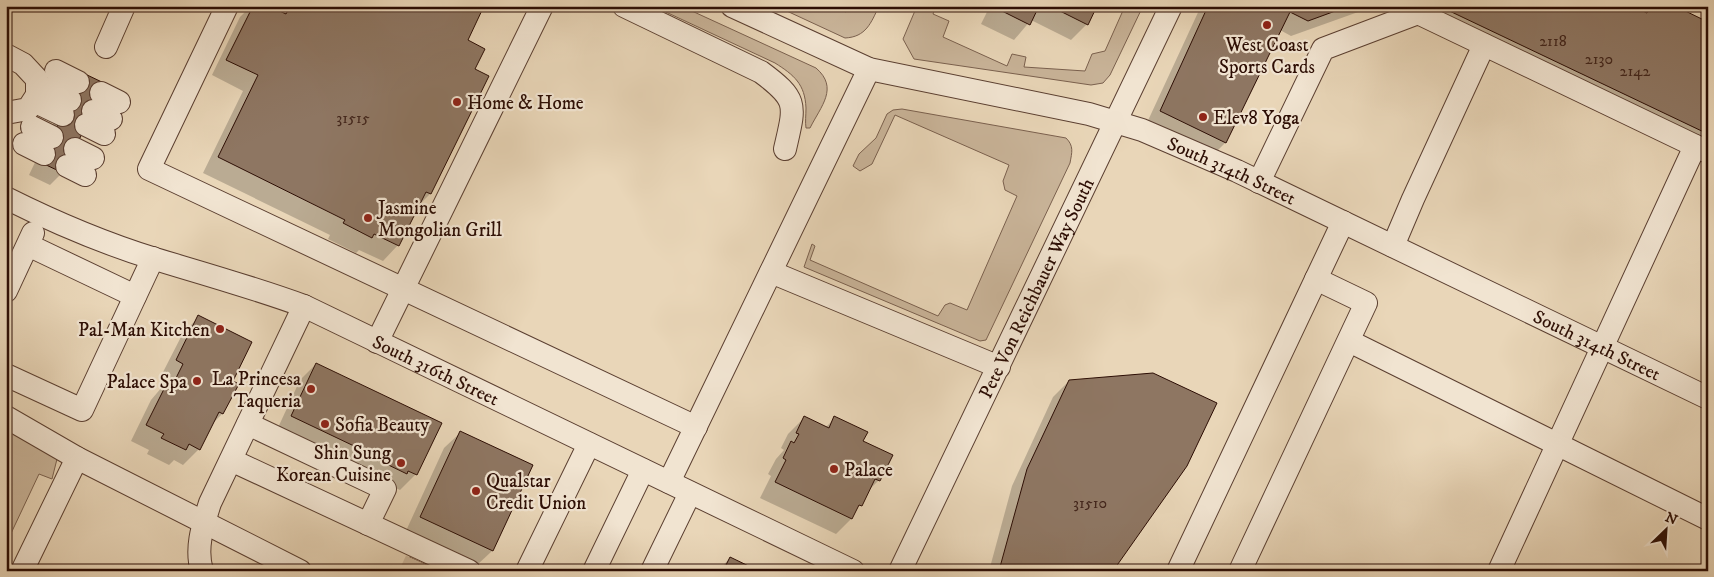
<svg xmlns="http://www.w3.org/2000/svg" width="1714" height="577" font-family="'IM FELL DW Pica',serif">
<style>
.green{fill:#c9b499;stroke:#7a604e}
.shadow{fill:#0003}
.building{fill:#8e7662;stroke:#2c0d04}
.lines{fill:none;stroke-linecap:round;stroke-linejoin:round}
.minor-tunnel{stroke:#cdb89d;stroke-width:22;stroke-dasharray:22 11;stroke-linecap:butt}
.minor-casing{stroke:#5b3f31;stroke-width:24}
.minor{stroke:#f1e4d1;stroke-width:22}
.poi-dot{fill:#8f2418;stroke:#f1e4d1;stroke-width:2}
.labels{text-anchor:middle;stroke-width:4.5;stroke-linejoin:round;paint-order:stroke}
.number-label{font-size:16px;fill:#44271c}
.poi-label{font-size:19px;fill:#2c0d04;stroke:#f1e4d1;text-anchor:start}
.street-label{font-size:19px;fill:#2c0d04;stroke:#f1e4d1}
</style>
<rect width="100%" height="100%" fill="#e9d6b8"/>
<filter id="stains"><feTurbulence type="fractalNoise" baseFrequency=".004" numOctaves="4"/><feColorMatrix values="0 0 0 0 .2 0 0 0 0 .09 0 0 0 0 .02 0 0 0 .5 -.17"/></filter>
<radialGradient id="worn" r=".72"><stop offset=".6" stop-color="#630" stop-opacity="0"/><stop offset="1" stop-color="#630" stop-opacity=".3"/></radialGradient>
<g class="green">
<path d="M653 6H681L816 68C839 88 821 106 810 128H806C805 122 806 115 806 108 805 84 794 75 775 63Z"/>
<path d="M776 6H833L846 12 849 6H879C871 23 866 37 845 38Z"/>
<polygon points="917,6 936,6 933,14 949,21 943,37 1007,66 1012,54 1026,57 1024,67 1085,71 1092,54 1105,51 1125,6 1143,6 1110,75 1103,83 1091,85 914,59 903,39"/>
<path d="M902 109 1066 138C1074 146 1072 152 1070 163L986 340 980 341 804 267 812 244 815 246 810 260 938 316 945 305 950 303 967 310 1017 196 1005 190 1003 181 1009 165 895 115 872 164 860 171 853 166 859 154 876 138 887 114 893 110Z"/>
<polygon points="6,430 57,459 52,479 39,474 6,544"/>
</g>
<g class="shadow">
<polygon points="251,6 267,6 280,13 283,6 483,6 466,41 473,70 487,77 430,194 418,206 398,245 383,261 359,250 356,253 328,239 330,235 203,173 243,91 212,75 240,17"/>
<polygon points="990,6 1095,6 1087,24 1071,40 1031,20 1014,40 981,24"/>
<polygon points="1201,6 1375,6 1291,36 1280,30 1225,143 1210,158 1145,127"/>
<polygon points="1391,6 1631,6 1643,12 1648,6 1672,6 1708,24 1708,157"/>
<polygon points="71,87 62,173 50,185 29,175"/>
<polygon points="199,317 231,381 237,384 222,414 212,424 199,449 183,465 174,460 169,465 147,454 149,450 131,441 151,400 168,380 161,376 183,333"/>
<polygon points="316,364 416,474 400,490 276,432 300,380"/>
<polygon points="1069,381 1111,571 989,571 1012,486 1053,397"/>
<polygon points="804,418 825,428 835,418 862,442 879,480 868,491 851,519 836,534 760,498 771,476 768,474 776,459 784,450 781,448 788,434"/>
<polygon points="460,433 531,466 492,551 476,566 405,533 444,448"/>
<polygon points="730,558 759,571 718,571"/>
<polygon points="410,559 435,571 399,571"/>
</g>
<g class="building">
<polygon points="253,6 269,6 286,14 290,6 484,6 468,40 485,49 475,69 489,76 431,194 426,192 399,246 374,234 372,238 343,223 345,220 218,157 258,75 226,60"/>
<polygon points="997,6 1039,6 1030,25 996,8"/>
<polygon points="1050,6 1097,6 1088,25"/>
<polygon points="1208,6 1349,6 1308,21 1290,12 1226,143 1160,111"/>
<polygon points="1439,6 1633,6 1647,13 1651,6 1675,6 1708,22 1708,134"/>
<polygon points="83,73 106,84 63,173 40,162"/>
<polygon points="198,315 252,342 233,381 239,384 223,414 219,412 200,450 189,444 186,450 161,438 164,434 146,425 167,383 172,386 183,364 176,360"/>
<polygon points="316,363 442,423 417,475 408,471 407,474 374,458 375,456 291,416"/>
<polygon points="1153,373 1217,403 1187,466 1113,571 1012,571 1000,567 1027,469 1069,380"/>
<polygon points="804,416 829,428 834,416 868,432 863,441 893,455 880,481 875,479 862,506 859,505 852,519 775,482 786,460 783,458 791,441 794,443 799,434 796,433"/>
<polygon points="460,431 533,465 493,551 420,517"/>
<polygon points="409,557 424,564 438,571 403,571"/>
<polygon points="730,557 759,571 761,568 766,571 723,571"/>
</g>
<g class="lines">
<g class="minor-tunnel">
<polyline points="411,571 416,560"/>
<polyline points="432,571 433,568"/>
</g>
<g class="minor-casing">
<g id="minor">
<polyline points="227,6 149,169 696,427"/>
<path d="M624 6 761 72C799 100 795 105 785 149"/>
<path id="s1" d="M732 6 869 69 1089 114 1142 130 1237 171 1708 398"/>
<polyline points="106,47 124,6"/>
<polyline points="6,55 23,64 37,79 37,95 28,109 6,113"/>
<polyline points="56,71 78,82"/>
<polyline points="48,89 70,100"/>
<polyline points="101,93 119,102"/>
<polyline points="42,105 63,115"/>
<polyline points="93,111 111,119"/>
<polyline points="86,125 104,134"/>
<polyline points="32,127 52,137"/>
<polyline points="24,144 44,154"/>
<polyline points="75,149 93,158"/>
<polyline points="67,166 85,175"/>
<polyline points="1259,182 1323,49 1418,13 1708,152"/>
<path id="s2" d="M6 198C54 222 103 243 155 259 205 274 255 288 304 306L853 571"/>
<polyline points="28,245 135,296"/>
<polyline points="1393,246 1413,199 1484,45"/>
<polyline points="771,272 999,367"/>
<polyline points="6,291 33,233"/>
<polyline points="1349,341 1708,519"/>
<polyline points="377,342 542,6"/>
<polyline points="6,375 82,410 153,258"/>
<polyline points="6,417 77,458 300,571"/>
<polyline points="248,424 385,489 368,524"/>
<polyline points="231,460 469,571"/>
<polyline points="669,482 869,69"/>
<polyline points="22,571 77,458"/>
<path d="M202 571C195 548 203 525 210 503L304 306"/>
<polyline points="527,571 589,444"/>
<polyline points="594,571 643,470"/>
<polyline points="652,571 690,493"/>
<path id="s3" d="M900 571 1171 6"/>
<polyline points="1178,571 1343,222"/>
<polyline points="1240,571 1366,303 1316,279"/>
<polyline points="1499,571 1695,146"/>
</g>
</g>
<use href="#minor" class="minor"/>
</g>
<g class="poi-dot">
<circle cx="1267" cy="25" r="5"/>
<circle cx="457" cy="102" r="5"/>
<circle cx="1203" cy="117" r="5"/>
<circle cx="368" cy="218" r="5"/>
<circle cx="220" cy="329" r="5"/>
<circle cx="197" cy="381" r="5"/>
<circle cx="311" cy="389" r="5"/>
<circle cx="325" cy="424" r="5"/>
<circle cx="401" cy="463" r="5"/>
<circle cx="834" cy="469" r="5"/>
<circle cx="476" cy="491" r="5"/>
</g>
<g class="labels">
<g class="number-label">
<text x="1553" y="46">2118</text>
<text x="1599" y="64">2130</text>
<text x="1635" y="76">2142</text>
<text x="353" y="123">31515</text>
<text x="1090" y="508">31510</text>
</g>
<g class="poi-label">
<text x="1267" y="51" text-anchor="middle">West Coast<tspan x="1267" dy="22">Sports Cards</tspan></text>
<text x="467" y="109">Home &amp; Home</text>
<text x="1213" y="124">Elev8 Yoga</text>
<text x="378" y="214">Jasmine<tspan x="378" dy="22">Mongolian Grill</tspan></text>
<text x="210" y="336" text-anchor="end">Pal-Man Kitchen</text>
<text x="301" y="385" text-anchor="end">La Princesa<tspan x="301" dy="22">Taqueria</tspan></text>
<text x="187" y="388" text-anchor="end">Palace Spa</text>
<text x="335" y="431">Sofia Beauty</text>
<text x="391" y="459" text-anchor="end">Shin Sung<tspan x="391" dy="22">Korean Cuisine</tspan></text>
<text x="844" y="476">Palace</text>
<text x="486" y="487">Qualstar<tspan x="486" dy="22">Credit Union</tspan></text>
</g>
<g class="street-label">
<text dy="7" stroke="none"><textPath href="#s1" startOffset="529">South 314th Street</textPath></text>
<text dy="7" stroke="none"><textPath href="#s3" startOffset="314">Pete Von Reichbauer Way South</textPath></text>
<text dy="7" stroke="none"><textPath href="#s1" startOffset="934">South 314th Street</textPath></text>
<text dy="7" stroke="none"><textPath href="#s2" startOffset="464">South 316th Street</textPath></text>
</g>
</g>
<rect width="1714" height="577" fill="none" stroke="#e9d6b8" stroke-width="25"/>
<rect x="8" y="8" width="1699" height="562" fill="none" stroke="#2c0d04" stroke-width="2.5"/>
<rect x="12" y="12" width="1689" height="552" fill="none" stroke="#2c0d04"/>
<g transform="translate(1666 530) rotate(25)" stroke="#f1e4d1" stroke-width="4" paint-order="stroke">
<path d="M0-4L9 19L0 12L-9 19Z" fill="#2c0d04"/>
<text y="-8" font-size="14" font-weight="bold" text-anchor="middle" fill="#2c0d04">N</text>
</g>
<rect width="100%" height="100%" filter="url(#stains)"/>
<rect width="100%" height="100%" fill="url(#worn)"/>
</svg>
